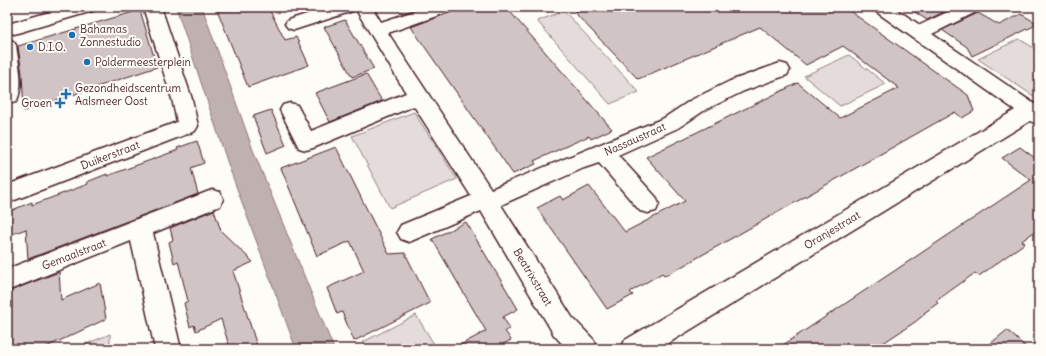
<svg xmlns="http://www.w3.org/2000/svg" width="1046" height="356" font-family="Delius,sans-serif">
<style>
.green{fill:#e3dcda;stroke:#967e82}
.water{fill:#c0b1b1;stroke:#91777b}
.building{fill:#d0c5c4;stroke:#4a1f2b}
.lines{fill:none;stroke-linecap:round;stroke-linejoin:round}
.minor-casing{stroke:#4a1f2b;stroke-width:3}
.minor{fill:#fdfcf7;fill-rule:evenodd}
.poi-dot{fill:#1f6fb2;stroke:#fdfcf7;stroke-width:1.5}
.labels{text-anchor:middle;stroke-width:4;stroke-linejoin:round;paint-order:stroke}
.poi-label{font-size:11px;fill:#4a1f2b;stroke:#fdfcf7;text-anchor:start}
.street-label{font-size:11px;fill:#4a1f2b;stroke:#fdfcf7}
</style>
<rect width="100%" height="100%" fill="#fdfcf7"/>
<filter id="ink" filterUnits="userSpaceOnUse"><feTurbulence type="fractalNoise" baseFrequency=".025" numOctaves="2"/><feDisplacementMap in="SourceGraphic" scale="8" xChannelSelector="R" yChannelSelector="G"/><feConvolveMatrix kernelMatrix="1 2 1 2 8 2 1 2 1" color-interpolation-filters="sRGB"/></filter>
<g filter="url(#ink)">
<g class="green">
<polygon points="564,11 639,92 610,104 537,21"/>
<polygon points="1019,39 1039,51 1038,99 978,59"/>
<polygon points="849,55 886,84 840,106 804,76"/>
<polygon points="414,112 457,179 390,208 352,136"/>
<polygon points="416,315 437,349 368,349 363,342"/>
<polygon points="110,334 110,349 85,349 84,345"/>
</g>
<polygon class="water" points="176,7 202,7 253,150 334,349 296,349 229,167"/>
<g class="building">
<polygon points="216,7 268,7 285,40 296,37 309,65 248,87"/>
<polygon points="397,7 422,7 402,14"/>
<polygon points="455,7 506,7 612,129 591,139 589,136 562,148 534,161 536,164 513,174 411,27 451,12"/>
<polygon points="588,7 844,7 968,95 974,111 962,118 955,112 665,276 662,273 630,292 633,295 607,309 537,208 560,196 563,200 589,186 625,232 685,201 646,157 798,83 840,118 899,88 843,46 806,65 760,27 638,79 574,12"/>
<polygon points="907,7 954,7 927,20"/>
<polygon points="140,10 157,67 24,111 22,74 18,46"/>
<polygon points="978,13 999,25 1021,14 1038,24 972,56 967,47 942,30"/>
<polygon points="345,20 374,69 352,77 324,27"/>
<polygon points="366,74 382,101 330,122 315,93"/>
<polygon points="271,110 286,145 267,153 253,116"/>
<polygon points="197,141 204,163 191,168 198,194 28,259 26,229 7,236 7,214 10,213 10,211 32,202 32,205 88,184 87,182 107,174 107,176 178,150 177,148"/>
<polygon points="336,147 389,254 405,253 430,303 354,341 342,312 337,314 327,288 364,271 350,241 317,256 281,168"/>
<polygon points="1020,147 1039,161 1039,228 1022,241 1025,243 979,276 975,273 936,301 938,303 924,313 925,314 915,322 874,349 777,349 1031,180 1002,158"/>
<polygon points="214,210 221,231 253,262 233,271 258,349 230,349 221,319 196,331 194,325 190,327 184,303 188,301 178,261 174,263 169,242 173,240 170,228"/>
<polygon points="466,222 518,309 503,317 510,329 505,331 511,340 494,349 453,349 486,331 432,239"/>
<polygon points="59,272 61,300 100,283 106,319 42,349 7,349 7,292"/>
<polygon points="1007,330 1028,349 984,349"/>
</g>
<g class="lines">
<g class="minor-casing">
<g id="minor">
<polygon points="67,7 96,7 93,11 14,34 7,31 8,24"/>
<polygon points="143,7 161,7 192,99 198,126 195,131 7,203 7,185 177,122 172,99"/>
<polygon points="329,7 372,7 381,22 427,7 454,7 451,11 388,33 491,189 664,118 691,100 730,81 780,63 787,65 790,70 787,75 744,91 705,110 678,128 618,155 656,197 659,204 656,211 648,213 640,211 599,163 584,168 501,205 572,317 594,340 598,349 567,349 554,335 481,211 409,242 401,239 397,232 401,225 471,196 414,106 313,148 306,150 299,148 280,110 283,105 290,103 297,105 311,131 406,93 355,8 353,11 294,30 288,28 285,24 288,20"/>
<polygon points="872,7 893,7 920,25 958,7 981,7 978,11 932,34 1039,107 1039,125 1030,121 659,349 621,349 625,340 1015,110 875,11"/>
<path d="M7 39 13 41 16 45C18 62 25 87 16 102L7 104Z"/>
<polygon points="212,190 220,192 223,199 220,206 153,233 181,349 155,349 131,241 7,291 7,269"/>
</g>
</g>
<use href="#minor" class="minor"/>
</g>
</g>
<g class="poi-dot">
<circle cx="72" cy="35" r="4"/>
<circle cx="30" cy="47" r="4"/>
<circle cx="87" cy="62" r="4"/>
<path d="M64 88h4v4h4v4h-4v4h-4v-4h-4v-4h4z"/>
<path d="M58 97h4v4h4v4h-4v4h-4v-4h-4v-4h4z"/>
</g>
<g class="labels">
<g class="poi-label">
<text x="80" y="33">Bahamas<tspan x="80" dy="13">Zonnestudio</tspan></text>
<text x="38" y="51">D.I.O.</text>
<text x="95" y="66">Poldermeesterplein</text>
<text x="75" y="92">Gezondheidscentrum<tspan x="75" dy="13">Aalsmeer Oost</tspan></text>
<text x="52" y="107" text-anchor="end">Groen</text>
</g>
<g class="street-label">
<text transform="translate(635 139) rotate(-24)" y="4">Nassaustraat</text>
<text transform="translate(110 155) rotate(-21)" y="4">Duikerstraat</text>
<text transform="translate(832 230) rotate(-31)" y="4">Oranjestraat</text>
<text transform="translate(74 254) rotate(-21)" y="4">Gemaalstraat</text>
<text transform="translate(533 277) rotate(59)" y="4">Beatrixstraat</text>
</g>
</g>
<rect width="1046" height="356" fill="none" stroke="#fdfcf7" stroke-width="24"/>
<rect x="12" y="12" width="1022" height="332" fill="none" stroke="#4a1f2b" stroke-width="1.5" filter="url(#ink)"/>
</svg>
